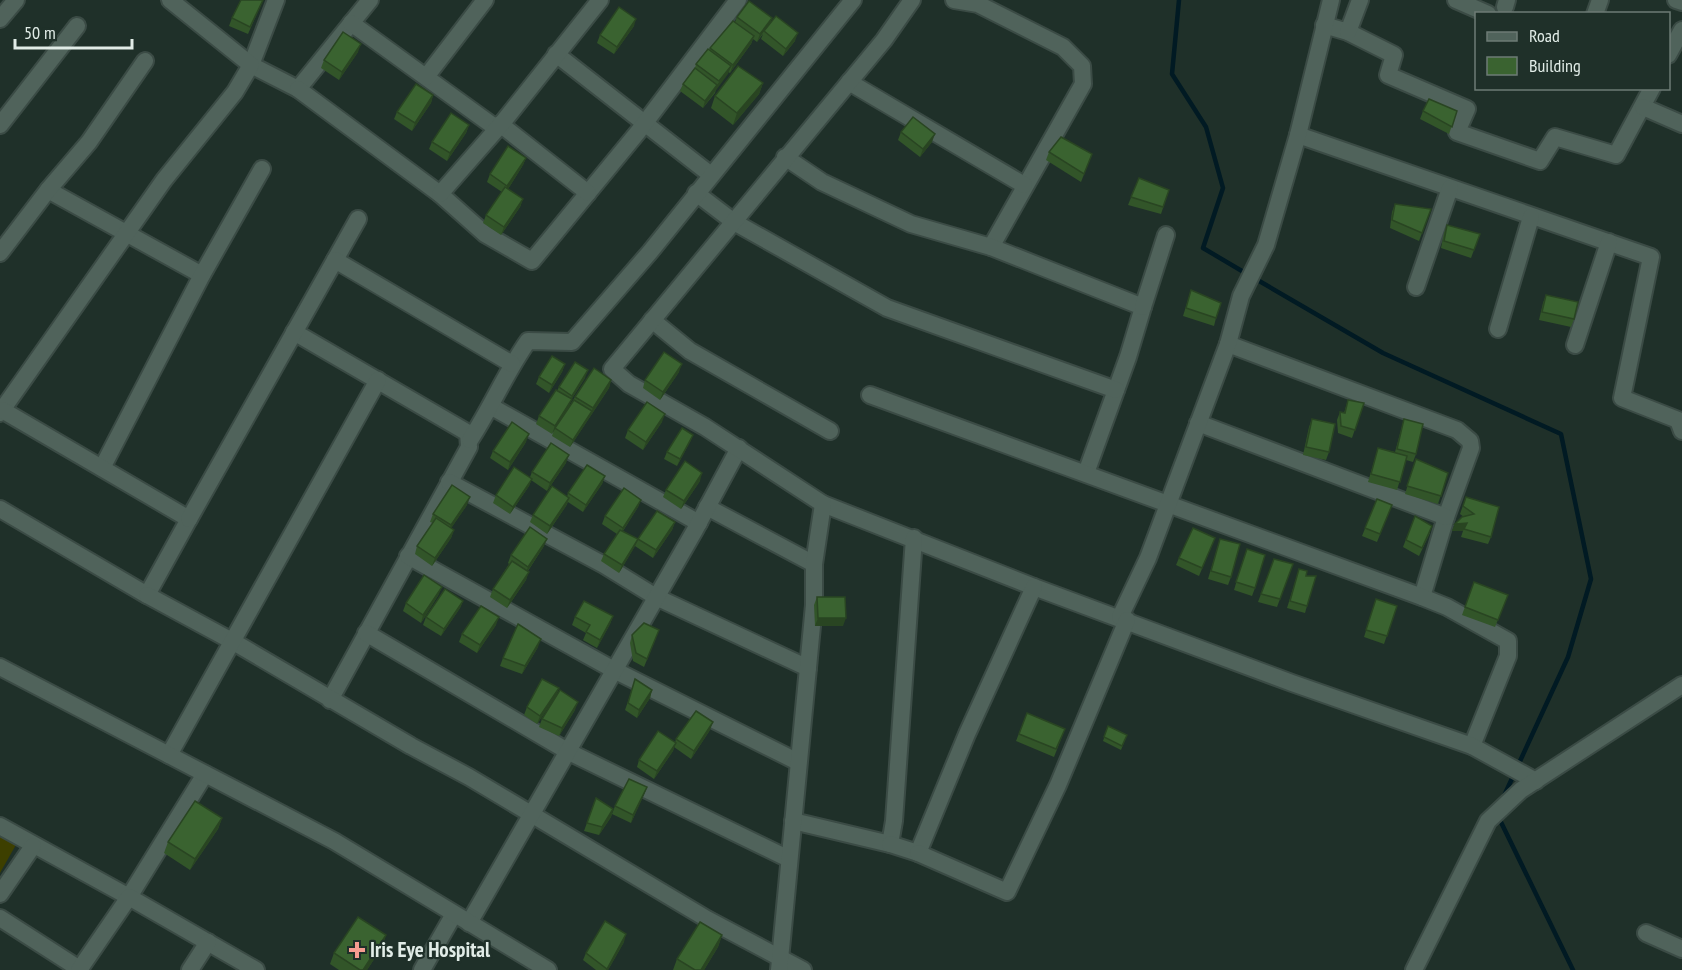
<svg xmlns="http://www.w3.org/2000/svg" width="1682" height="970" font-family="'PT Sans Narrow',sans-serif">
<style>
.green{fill:#3d3f00}
.lines{fill:none;stroke-linecap:round;stroke-linejoin:round}
.stream{stroke:#011a23;stroke-width:4.5}
.minor-casing{stroke:#3b4b45;stroke-width:20}
.tertiary-casing{stroke:#3b4b45;stroke-width:20}
.minor{stroke:#50635b;stroke-width:16}
.tertiary{stroke:#50635b;stroke-width:16}
.wall{fill:#325529}
.shaded-wall{fill:#294522}
.building{fill:#3a6330;stroke:#294522;stroke-width:1.5}
.poi-dot{fill:#f59c91;stroke:#1f3029;stroke-width:2}
.labels{text-anchor:middle;stroke-width:4.5;stroke-linejoin:round;paint-order:stroke}
.poi-label{font-size:21px;font-weight:bold;fill:#e1ece7;stroke:#1f3029;text-anchor:start}
</style>
<rect width="100%" height="100%" fill="#1f3029"/>
<polygon class="green" points="0,834 17,843 0,873"/>
<g class="lines">
<g class="stream">
<polyline points="1179,0 1172,74 1206,127 1223,188 1203,248 1247,274"/>
<polyline points="1254,278 1383,353 1561,434 1591,579 1568,657 1503,798"/>
<polyline points="1498,816 1573,970"/>
</g>
<g class="minor-casing">
<g id="minor">
<polyline points="276,0 251,65 298,89 370,0"/>
<polyline points="954,0 978,4 1063,47 1082,66 1083,84 991,247"/>
<polyline points="1456,0 1488,14"/>
<polyline points="1676,0 1682,2"/>
<polyline points="1505,7 1507,0"/>
<polyline points="1595,14 1600,0"/>
<polyline points="0,19 16,0"/>
<polyline points="351,23 496,128"/>
<polyline points="1324,25 1348,32 1394,55 1388,75 1467,109 1457,132 1540,161 1555,137 1616,155 1652,88"/>
<polyline points="1348,32 1360,0"/>
<polyline points="556,54 711,175"/>
<polyline points="1668,55 1682,30"/>
<polyline points="426,77 485,0"/>
<polyline points="849,82 1024,185"/>
<polyline points="298,89 440,194 485,234 532,261 638,132 738,0"/>
<polyline points="1643,107 1682,124"/>
<polyline points="500,124 588,193"/>
<polyline points="0,125 77,26"/>
<polyline points="1298,135 1651,257 1622,398 1678,420 1682,431"/>
<polyline points="785,157 822,182 911,224 991,247 1143,307 1128,357 1086,473"/>
<polyline points="48,190 202,275"/>
<polyline points="696,193 734,222 887,308 1116,390"/>
<polyline points="440,194 503,122 600,0"/>
<polyline points="0,253 48,190 89,142 145,61"/>
<polyline points="335,260 358,219"/>
<polyline points="1416,287 1450,188"/>
<polyline points="1143,307 1166,235"/>
<polyline points="652,320 690,351 830,431"/>
<polyline points="1498,329 1531,217"/>
<polyline points="294,332 456,426 468,433 469,447 330,700"/>
<polyline points="1228,344 1457,430 1470,441 1471,448 1446,517 1422,597"/>
<polyline points="1575,345 1609,242"/>
<polyline points="870,395 1422,597 1447,607 1508,641 1508,656 1472,746"/>
<polyline points="492,407 699,523"/>
<polyline points="0,413 164,180 235,92 251,65 170,0"/>
<polyline points="1198,423 1446,517"/>
<path d="M470 440C491 408 506 372 528 341L572 342 650 252 853 0"/>
<polyline points="102,468 202,275 262,169"/>
<polyline points="449,482 604,565 656,597 808,668"/>
<polyline points="823,504 1034,587 1292,683 1472,746 1536,781"/>
<polyline points="707,507 814,564"/>
<polyline points="0,509 147,595 189,519 2,410"/>
<polyline points="189,519 335,260 512,364"/>
<polyline points="408,556 614,670 798,762"/>
<polyline points="147,595 232,641 411,746 469,777 707,919 803,970"/>
<polyline points="1120,617 1148,558 1228,344 1241,296 1266,245 1298,135 1331,0"/>
<polyline points="366,633 569,752 789,859"/>
<polyline points="169,755 378,380"/>
<polyline points="793,821 890,844 894,821 914,538"/>
<polyline points="0,826 129,897 205,774"/>
<polyline points="890,844 918,853 967,734 1034,587"/>
<polyline points="918,853 1007,892 1058,785 1127,620"/>
<polyline points="0,894 33,846"/>
<polyline points="0,918 81,970"/>
<polyline points="469,923 695,530 739,448"/>
<polyline points="1646,933 1682,949"/>
<polyline points="79,970 129,897 256,970"/>
<polyline points="190,970 208,942"/>
<polyline points="422,970 454,914"/>
<polyline points="779,970 814,605 814,564 823,504 705,427 629,384 612,369 884,40 912,0"/>
</g>
</g>
<g class="tertiary-casing">
<g id="tertiary">
<polyline points="0,667 334,841 548,970"/>
<polyline points="1414,970 1488,821 1521,790 1682,685"/>
</g>
</g>
<use href="#minor" class="minor"/>
<use href="#tertiary" class="tertiary"/>
</g>
<g class="wall">
<polygon points="263,0 248,34 229,26 232,18"/>
<polygon points="737,17 772,18 770,23 795,41 783,56 761,39 763,34 757,42 753,39 751,44 730,73 728,72 716,89 715,93 703,108 680,91 683,84 695,68 696,64 735,22"/>
<polygon points="634,26 614,54 597,43 600,35"/>
<polygon points="358,52 339,80 321,68 324,60"/>
<polygon points="763,83 759,94 733,125 711,108 715,96"/>
<polygon points="433,95 431,103 412,131 394,119 397,112"/>
<polygon points="1423,111 1457,111 1449,134 1420,119"/>
<polygon points="469,125 466,133 447,161 429,149 432,142"/>
<polygon points="901,132 932,142 920,157 898,140"/>
<polygon points="1049,152 1092,154 1081,182 1046,160"/>
<polygon points="526,158 523,165 508,189 523,199 520,207 501,235 483,223 486,215 502,192 487,182 490,174"/>
<polygon points="1139,178 1169,190 1161,214 1128,205"/>
<polygon points="1395,204 1431,209 1419,241 1390,228 1392,212"/>
<polygon points="1447,225 1480,234 1471,258 1441,248 1444,233"/>
<polygon points="1191,290 1216,318 1214,326 1183,316"/>
<polygon points="1546,295 1574,319 1571,327 1539,320 1543,303"/>
<polygon points="565,364 562,372 549,393 536,384 539,377"/>
<polygon points="679,372 660,400 643,388 645,380"/>
<polygon points="585,378 571,400 569,407 575,397 611,380 609,388 570,447 552,436 554,430 552,434 536,424 539,416 557,391 559,387"/>
<polygon points="1348,400 1364,403 1352,438 1338,433 1337,420 1340,412 1344,413"/>
<polygon points="1312,419 1329,452 1326,460 1303,455 1309,427"/>
<polygon points="1404,419 1416,454 1413,462 1406,460 1397,490 1368,482 1378,448 1395,452"/>
<polygon points="662,422 643,450 625,438 628,430"/>
<polygon points="693,435 690,442 677,466 664,459 667,452"/>
<polygon points="526,442 508,470 490,458 493,451"/>
<polygon points="1416,459 1448,473 1438,504 1405,494"/>
<polygon points="566,463 547,491 531,480 529,486 510,514 493,503 496,495 530,477 532,472"/>
<polygon points="605,476 602,484 583,512 568,502 566,506 547,534 530,522 533,515 567,497 568,493"/>
<polygon points="700,481 681,509 663,497 666,490"/>
<polygon points="1466,497 1491,537 1488,544 1461,537 1463,531 1452,531 1455,524 1464,517 1460,514"/>
<polygon points="1377,499 1392,505 1377,542 1362,536"/>
<polygon points="641,500 638,507 623,531 638,539 675,522 672,530 653,558 635,546 619,573 601,561 604,554 617,534 602,524 605,516"/>
<polygon points="467,505 451,528 454,530 451,538 432,566 415,554 417,546 433,523 430,522 433,514"/>
<polygon points="1415,516 1430,533 1419,556 1403,547"/>
<polygon points="1215,538 1199,576 1176,565 1179,558"/>
<polygon points="1220,539 1231,577 1228,585 1208,579"/>
<polygon points="544,546 528,571 526,580 507,608 490,597 493,589 509,564 508,563 511,555"/>
<polygon points="1244,557 1255,588 1252,596 1234,590"/>
<polygon points="1274,559 1293,564 1277,607 1258,602"/>
<polygon points="1299,569 1306,576 1307,606 1305,613 1287,608"/>
<polygon points="1474,582 1508,595 1495,627 1462,615"/>
<polygon points="439,594 421,623 403,611 406,603"/>
<polygon points="817,597 843,626 815,626 814,605"/>
<polygon points="1376,599 1397,606 1384,644 1364,637"/>
<polygon points="463,601 460,608 441,636 423,625 426,617"/>
<polygon points="613,616 610,624 597,648 583,640 586,633 572,625 575,617"/>
<polygon points="496,625 477,653 459,642 462,634"/>
<polygon points="632,635 656,638 644,667 633,661 630,643"/>
<polygon points="538,647 522,674 500,666 503,658"/>
<polygon points="633,687 652,690 650,698 637,718 625,710"/>
<polygon points="559,688 556,696 537,724 524,715 527,707"/>
<polygon points="575,710 559,736 539,727 542,719"/>
<polygon points="1027,713 1065,729 1054,757 1016,741"/>
<polygon points="1108,726 1127,735 1121,750 1103,741"/>
<polygon points="710,730 691,759 674,747 673,751 654,779 637,767 639,760 675,743 676,739"/>
<polygon points="647,787 631,823 612,814 615,806"/>
<polygon points="596,798 613,809 611,817 599,835 584,831"/>
<polygon points="222,818 218,829 190,870 164,853 168,842"/>
<polygon points="386,935 382,947 367,970 339,970 330,964 334,953"/>
<polygon points="722,935 718,947 704,970 673,970 677,959"/>
<polygon points="624,942 608,970 596,970 583,960 586,953"/>
</g>
<g class="shaded-wall">
<polygon points="772,18 769,26 764,31 757,42 760,34"/>
<polygon points="636,19 634,26 614,54 617,47"/>
<polygon points="798,33 795,41 783,56 786,49"/>
<polygon points="754,36 751,44 730,73 733,65"/>
<polygon points="361,44 358,52 339,80 342,72"/>
<polygon points="731,66 728,74 703,108 705,101"/>
<polygon points="763,83 759,94 733,125 737,113"/>
<polygon points="433,95 431,103 412,131 415,123"/>
<polygon points="469,125 466,133 447,161 450,153"/>
<polygon points="935,134 932,142 920,157 923,149"/>
<polygon points="526,158 523,165 505,194 507,186"/>
<polygon points="523,199 520,207 501,235 504,227"/>
<polygon points="565,364 562,372 549,393 552,385"/>
<polygon points="682,364 679,372 660,400 663,392"/>
<polygon points="588,370 585,378 571,400 569,407 552,434 555,426 569,403 572,396"/>
<polygon points="611,380 609,388 570,447 573,440"/>
<polygon points="665,414 662,422 643,450 646,442"/>
<polygon points="529,434 526,442 508,470 510,462"/>
<polygon points="693,435 690,442 677,466 680,459"/>
<polygon points="569,455 566,463 547,491 550,483"/>
<polygon points="702,473 700,481 681,509 684,501"/>
<polygon points="605,476 602,484 583,512 586,505"/>
<polygon points="532,479 529,486 510,514 513,507"/>
<polygon points="470,497 467,505 448,533 451,525"/>
<polygon points="569,498 566,506 547,534 550,526"/>
<polygon points="641,500 638,507 620,535 623,528"/>
<polygon points="675,522 672,530 653,558 656,550"/>
<polygon points="1467,523 1463,531 1452,531 1455,524"/>
<polygon points="454,530 451,538 432,566 435,558"/>
<polygon points="547,539 544,546 525,575 528,567"/>
<polygon points="638,539 635,546 619,573 622,565"/>
<polygon points="529,572 526,580 507,608 510,600"/>
<polygon points="442,587 439,594 421,623 423,615"/>
<polygon points="463,601 460,608 441,636 444,629"/>
<polygon points="613,616 610,624 597,648 600,640"/>
<polygon points="499,617 496,625 477,653 480,645"/>
<polygon points="818,618 846,618 843,626 815,626"/>
<polygon points="541,639 538,647 522,674 525,666"/>
<polygon points="559,688 556,696 537,724 540,716"/>
<polygon points="652,690 650,698 637,718 639,710"/>
<polygon points="578,702 575,710 559,736 562,728"/>
<polygon points="713,722 710,730 691,759 694,751"/>
<polygon points="676,743 673,751 654,779 657,771"/>
<polygon points="647,787 644,795 631,823 633,815"/>
<polygon points="613,809 611,817 599,835 602,827"/>
<polygon points="222,818 218,829 190,870 195,859"/>
<polygon points="626,934 624,942 608,970 606,970"/>
<polygon points="386,935 382,947 367,970 363,970"/>
<polygon points="722,935 718,947 704,970 701,970"/>
</g>
<g class="building">
<polygon points="241,0 263,0 250,27 232,18"/>
<polygon points="749,1 772,18 760,34 737,17"/>
<polygon points="619,7 636,19 617,47 600,35"/>
<polygon points="776,16 798,33 786,49 764,31"/>
<polygon points="733,21 754,36 733,65 710,48"/>
<polygon points="343,32 361,44 342,72 324,60"/>
<polygon points="708,49 731,66 719,81 696,64"/>
<polygon points="738,66 763,83 737,113 715,96"/>
<polygon points="695,68 717,85 705,101 683,84"/>
<polygon points="416,84 433,95 415,123 397,112"/>
<polygon points="1429,99 1457,111 1452,127 1423,111"/>
<polygon points="451,113 469,125 450,153 432,142"/>
<polygon points="913,117 935,134 923,149 901,132"/>
<polygon points="1061,137 1092,154 1084,174 1049,152"/>
<polygon points="508,146 526,158 507,186 490,174"/>
<polygon points="1139,178 1169,190 1163,207 1131,197"/>
<polygon points="505,187 523,199 504,227 486,215"/>
<polygon points="1395,204 1431,209 1422,233 1392,220"/>
<polygon points="1447,225 1480,234 1474,250 1444,241"/>
<polygon points="1191,290 1221,303 1216,318 1186,308"/>
<polygon points="1546,295 1578,302 1574,319 1542,312"/>
<polygon points="664,352 682,364 663,392 645,380"/>
<polygon points="552,356 565,364 552,385 539,377"/>
<polygon points="575,362 588,370 572,396 559,387"/>
<polygon points="594,368 611,380 593,408 575,397"/>
<polygon points="556,390 572,399 555,426 539,416"/>
<polygon points="574,400 592,411 573,440 555,428"/>
<polygon points="1348,400 1364,403 1355,430 1341,426 1340,412 1345,413"/>
<polygon points="647,402 665,414 646,442 628,430"/>
<polygon points="1312,419 1335,424 1329,452 1306,447"/>
<polygon points="1404,419 1423,424 1416,454 1397,449"/>
<polygon points="512,422 529,434 510,462 493,451"/>
<polygon points="682,428 693,435 680,459 667,452"/>
<polygon points="551,443 569,455 550,483 532,472"/>
<polygon points="1378,448 1407,456 1400,482 1371,474"/>
<polygon points="1416,459 1448,473 1441,496 1407,486"/>
<polygon points="685,461 702,473 684,501 666,490"/>
<polygon points="587,465 605,476 586,505 568,493"/>
<polygon points="514,467 532,479 513,507 496,495"/>
<polygon points="452,485 470,497 451,525 433,514"/>
<polygon points="552,486 569,498 550,526 533,515"/>
<polygon points="624,488 641,500 623,528 605,516"/>
<polygon points="1466,497 1499,507 1491,537 1464,529 1467,523 1455,524 1462,517 1474,514 1463,506"/>
<polygon points="1377,499 1392,505 1380,534 1365,528"/>
<polygon points="657,511 675,522 656,550 638,539 622,565 604,554 620,530 638,539"/>
<polygon points="1415,516 1432,526 1422,548 1406,540"/>
<polygon points="436,518 454,530 435,558 417,546"/>
<polygon points="530,527 547,539 528,567 511,555"/>
<polygon points="1193,528 1215,538 1202,568 1179,558"/>
<polygon points="1220,539 1240,544 1231,577 1211,571"/>
<polygon points="1247,549 1265,555 1255,588 1236,582"/>
<polygon points="1274,559 1293,564 1280,599 1261,594"/>
<polygon points="512,561 529,572 510,600 493,589"/>
<polygon points="1299,569 1307,571 1306,576 1316,576 1307,606 1290,601"/>
<polygon points="424,575 442,587 423,615 406,603"/>
<polygon points="1474,582 1508,595 1498,620 1465,607"/>
<polygon points="445,589 463,601 444,629 426,617"/>
<polygon points="817,597 845,597 846,618 818,618"/>
<polygon points="1376,599 1397,606 1387,636 1366,630"/>
<polygon points="584,601 613,616 600,640 586,632 590,625 575,617"/>
<polygon points="481,606 499,617 480,645 462,634"/>
<polygon points="644,623 659,630 647,659 636,653 632,635"/>
<polygon points="518,624 541,639 525,666 503,658"/>
<polygon points="542,679 559,688 540,716 527,707"/>
<polygon points="635,679 652,690 639,710 628,703"/>
<polygon points="560,690 578,702 562,728 542,719"/>
<polygon points="696,711 713,722 694,751 676,739"/>
<polygon points="1027,713 1065,729 1056,749 1019,734"/>
<polygon points="1108,726 1127,735 1122,746 1104,737"/>
<polygon points="658,731 676,743 657,771 639,760"/>
<polygon points="629,779 647,787 633,815 615,806"/>
<polygon points="596,798 613,809 602,827 587,823"/>
<polygon points="195,801 222,818 195,859 168,842"/>
<polygon points="358,917 386,935 363,970 360,970 334,953"/>
<polygon points="605,921 626,934 607,969 586,953"/>
<polygon points="700,922 722,935 701,970 695,970 677,959"/>
</g>
<path class="poi-dot" d="M354 941h6v6h6v6h-6v6h-6v-6h-6v-6h6z"/>
<g class="labels">
<g class="poi-label">
<text x="370" y="957">Iris Eye Hospital</text>
</g>
</g>
<rect x="1475" y="12" width="195" height="78" fill="#1f3029" stroke="#6d7b75" stroke-width="1.5"/>
<rect x="1487" y="32" width="30" height="9" fill="#50635b" stroke="#6d7b75" stroke-width="1.5"/>
<text x="1529" y="42" font-size="18" fill="#e1ece7">Road</text>
<rect x="1487" y="57" width="30" height="18" fill="#3a6330" stroke="#6d7b75" stroke-width="1.5"/>
<text x="1529" y="72" font-size="18" fill="#e1ece7">Building</text>
<path d="M15 39v9h117v-9" fill="none" stroke="#e1ece7" stroke-width="3"/>
<text x="24" y="39" font-size="18" fill="#e1ece7" stroke="#1f3029" stroke-width="4.5" paint-order="stroke">50 m</text>
</svg>
